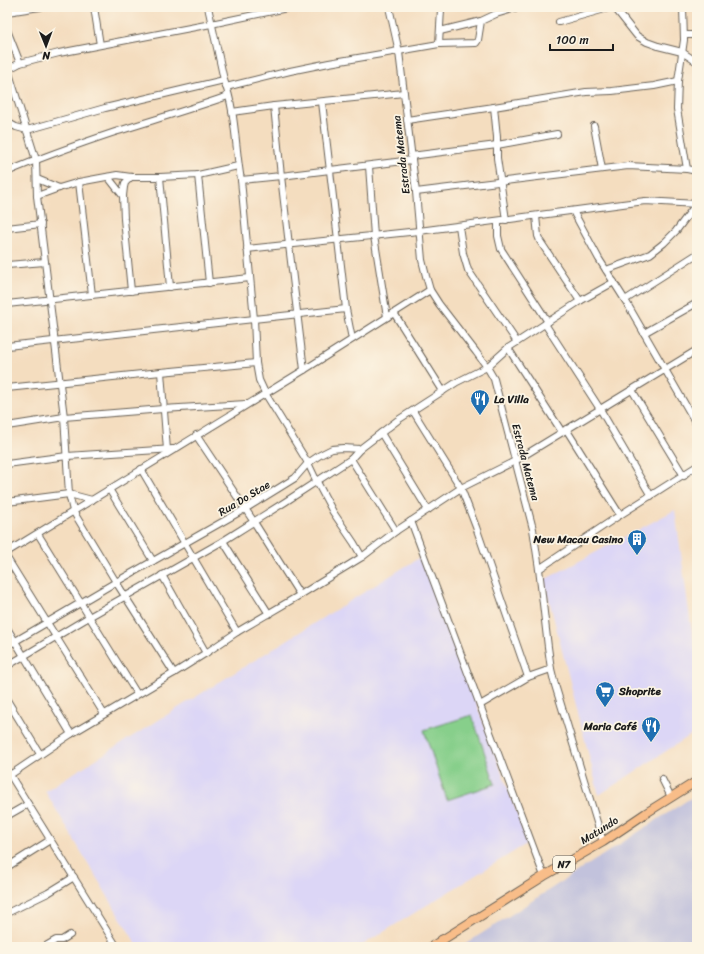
<svg xmlns="http://www.w3.org/2000/svg" width="704" height="954" font-family="Sriracha,sans-serif">
<style>
.built{fill:#dcd6f6}
.industrial{fill:#c2c2dc}
.green{fill:#87cf8b;stroke:#527654}
.lines{fill:none;stroke-linecap:round;stroke-linejoin:round}
.minor-casing{stroke:#686055;stroke-width:8}
.major-casing{stroke:#686055;stroke-width:10}
.highway-casing{stroke:#686055;stroke-width:11}
.minor{stroke:#fff;stroke-width:6}
.major{stroke:#f8bd89;stroke-width:8}
.highway{stroke:#f8bd89;stroke-width:9}
.labels{text-anchor:middle;stroke-width:3.5;stroke-linejoin:round;paint-order:stroke}
.shield{fill:#fcf5e5;stroke:#5f5d58;stroke-width:1}
.shield-label{font-size:10px;font-weight:bold;fill:#1c1c1c}
.street-label{font-size:11px;fill:#1c1c1c;stroke:#fcf5e5}
.poi-label{font-size:11px;font-weight:bold;fill:#1c1c1c;stroke:#fcf5e5;text-anchor:start}
</style>
<rect width="100%" height="100%" fill="#fcf5e5"/>
<filter id="ink" filterUnits="userSpaceOnUse"><feTurbulence type="fractalNoise" baseFrequency=".025" numOctaves="2"/><feDisplacementMap in="SourceGraphic" scale="8" xChannelSelector="R" yChannelSelector="G"/><feConvolveMatrix kernelMatrix="1 2 1 2 8 2 1 2 1" color-interpolation-filters="sRGB"/></filter>
<filter id="wash" filterUnits="userSpaceOnUse"><feTurbulence type="fractalNoise" baseFrequency=".012" numOctaves="4" result="noise"/><feDisplacementMap in="SourceGraphic" scale="16" xChannelSelector="R" yChannelSelector="G"/><feGaussianBlur stdDeviation="0.9" result="paint"/><feColorMatrix in="noise" values="0 0 0 0 0 0 0 0 0 0 0 0 0 0 0 0 0 1.4 0 .05"/><feComposite in="paint" operator="in"/></filter>
<g filter="url(#wash)">
<rect width="100%" height="100%" fill="#f4ddbf"/>
<g class="built">
<polygon points="675,510 691,626 697,656 697,731 599,795 544,580"/>
<polygon points="422,556 528,843 359,947 138,947 45,791"/>
</g>
<polygon class="industrial" points="697,794 697,947 461,947"/>
<polygon class="green" points="472,715 495,784 447,800 424,730"/>
</g>
<g filter="url(#ink)">
<g class="lines">
<g class="minor-casing">
<g id="minor">
<polyline points="94,7 100,45"/>
<path d="M208 7 224 80C236 112 235 147 241 180L254 319 256 363 259 380 265 393 308 463 317 482 333 512 354 543 362 557"/>
<polyline points="389,7 399,52 416,192 422,260 426,276 430,290 439,304 476,352 487,367 494,379 533,529 539,569 548,647 551,669 555,685 603,842"/>
<polyline points="614,7 637,36 647,42 658,46 682,52 697,62"/>
<polyline points="683,7 684,40 678,81 677,109 687,169"/>
<polyline points="7,12 40,7"/>
<polyline points="559,22 612,7"/>
<polyline points="7,30 20,63"/>
<polyline points="440,31 481,21 496,14 519,7"/>
<polyline points="684,35 697,35"/>
<polyline points="439,44 441,9"/>
<polyline points="7,70 20,63 59,53 211,24 292,7"/>
<polyline points="8,70 36,160 37,196 64,417 69,494 73,511 116,582 174,673"/>
<polyline points="226,87 290,71 329,63 439,44 476,43 478,40 481,21"/>
<polyline points="322,102 346,309 352,339"/>
<polyline points="274,106 281,176 289,245 304,370"/>
<polyline points="494,107 497,137 497,158 506,220"/>
<polyline points="232,112 274,106 404,93"/>
<polyline points="407,120 494,107 586,92 612,91 654,86 678,81"/>
<polyline points="7,122 16,127 27,130 105,108 224,80"/>
<polyline points="594,126 602,169"/>
<polyline points="411,156 497,145 557,134"/>
<polyline points="369,166 374,236 387,317"/>
<path d="M7 172C42 157 79 144 115 132 153 120 191 109 228 96"/>
<polyline points="198,175 209,283"/>
<polyline points="108,177 123,196"/>
<polyline points="131,177 125,183 124,187 123,196 124,219 131,291"/>
<polyline points="160,177 170,287"/>
<polyline points="37,179 59,188"/>
<polyline points="241,180 281,176 412,160"/>
<polyline points="79,182 92,295"/>
<polyline points="416,192 628,166 687,169 697,171"/>
<polyline points="37,196 59,188 79,182 117,175 131,177 160,177 198,175 238,166"/>
<polyline points="573,211 599,259 625,300 697,425"/>
<polyline points="536,216 538,236 540,241 580,301"/>
<polyline points="498,221 498,236 501,249 548,322"/>
<polyline points="459,226 463,253 468,270 517,342"/>
<polyline points="7,228 41,224"/>
<polyline points="247,249 419,231 645,201 697,204"/>
<polyline points="7,265 45,262"/>
<polyline points="606,270 650,254 664,243 676,231 697,203"/>
<polyline points="625,300 697,254"/>
<polyline points="7,304 250,278"/>
<polyline points="394,313 443,391"/>
<polyline points="545,324 600,409 651,496"/>
<polyline points="644,333 697,303"/>
<polyline points="7,346 346,309"/>
<polyline points="508,348 562,432"/>
<polyline points="161,372 167,450"/>
<polyline points="7,388 161,372 256,363"/>
<polyline points="632,390 684,476"/>
<polyline points="413,411 461,488 476,527 528,677 551,669"/>
<polyline points="7,426 64,417 163,409 246,404"/>
<polyline points="566,429 603,488 620,515"/>
<polyline points="381,433 428,510"/>
<polyline points="196,435 254,522 300,595"/>
<polyline points="351,459 396,531"/>
<polyline points="7,464 67,456 173,449"/>
<polyline points="141,469 237,632"/>
<polyline points="109,489 153,561"/>
<polyline points="7,502 69,494 92,500"/>
<polyline points="411,521 544,876"/>
<polyline points="38,534 137,694"/>
<polyline points="223,541 269,614"/>
<polyline points="7,552 304,370 430,290"/>
<polyline points="7,558 104,714"/>
<polyline points="539,569 620,515 697,466"/>
<polyline points="162,575 206,653"/>
<polyline points="7,628 71,734"/>
<polyline points="7,646 116,582 245,509 295,478 308,463 320,455 332,449 343,448 360,449"/>
<polyline points="7,666 89,617 223,541 285,502 351,459 360,449 398,420 457,382 487,367 508,348 580,301 614,282"/>
<polyline points="7,700 40,754"/>
<polyline points="480,705 528,677"/>
<polyline points="7,770 117,947"/>
<polyline points="10,775 71,734 174,673 206,653 237,632 300,595 362,557 396,531 461,488 515,461 697,350"/>
<polyline points="662,779 671,797"/>
<polyline points="7,816 28,804"/>
<polyline points="7,867 50,840"/>
<polyline points="7,913 48,893 74,877"/>
<polyline points="44,947 56,940 62,940 70,935"/>
</g>
</g>
<g class="major-casing">
<polyline id="major" points="431,947 544,876 603,842 646,813 697,781"/>
</g>
<g class="highway-casing">
<polyline id="highway" points="440,947 442,940"/>
</g>
<use href="#minor" class="minor"/>
<use href="#major" class="major"/>
<use href="#highway" class="highway"/>
</g>
</g>
<defs>
<g id="restaurant-pin" transform="scale(1)"><path d="M0 17L-7.5 6A9.5 9.5 0 1 1 7.5 6Z" fill="#1f6fb2" stroke="#fcf5e5"/><path d="M-5-6h1v4h1v-4h1v4h1v-4h1v5L-1.5 .5V6h-2V.5L-5-1ZM5-6V6H3V1.5H1.5Q1.5-4 5-6Z" fill="#fff"/></g>
<g id="building-pin" transform="scale(1)"><path d="M0 17L-7.5 6A9.5 9.5 0 1 1 7.5 6Z" fill="#1f6fb2" stroke="#fcf5e5"/><path d="M-4-6H4V6H1V3H-1V6H-4ZM-2.5-4.3h1.7v1.8h-1.7ZM.8-4.3h1.7v1.8H.8ZM-2.5-1h1.7V.8h-1.7ZM.8-1h1.7V.8H.8Z" fill="#fff"/></g>
<g id="supermarket-pin" transform="scale(1)"><path d="M0 17L-7.5 6A9.5 9.5 0 1 1 7.5 6Z" fill="#1f6fb2" stroke="#fcf5e5"/><path d="M-6-5.5h2.5l.6 2H6L4.5 2H-2.5L-4.4-4H-6ZM-1.5 3.2a1.3 1.3 0 1 0 .1 0ZM3 3.2a1.3 1.3 0 1 0 .1 0Z" fill="#fff"/></g>
</defs>
<g fill-rule="evenodd">
<use href="#restaurant-pin" x="480" y="399"/>
<use href="#building-pin" x="637" y="539"/>
<use href="#supermarket-pin" x="605" y="691"/>
<use href="#restaurant-pin" x="651" y="726"/>
</g>
<g class="labels">
<rect class="shield" x="553" y="856" width="22" height="16" rx="3"/>
<g class="shield-label">
<text x="564" y="868">N7</text>
</g>
<g class="street-label">
<text transform="translate(401 155) rotate(-97)" y="4">Estrada Matema</text>
<text transform="translate(526 462) rotate(75)" y="4">Estrada Matema</text>
<text transform="translate(244 498) rotate(-31)" y="4">Rua Do Stae</text>
<text transform="translate(599 830) rotate(-32)" y="4">Matundo</text>
</g>
<g class="poi-label">
<text x="494" y="403">La Villa</text>
<text x="623" y="543" text-anchor="end">New Macau Casino</text>
<text x="619" y="695">Shoprite</text>
<text x="637" y="730" text-anchor="end">Maria Café</text>
</g>
</g>
<rect width="704" height="954" fill="none" stroke="#fcf5e5" stroke-width="24"/>
<g transform="translate(46 46) rotate(179)" stroke="#fcf5e5" stroke-width="3" paint-order="stroke">
<path d="M0-3L7 15L0 10L-7 15Z" fill="#1c1c1c"/>
<text y="-6" font-size="11" font-weight="bold" text-anchor="middle" fill="#1c1c1c">N</text>
</g>
<path d="M550 44v6h63v-6" fill="none" stroke="#1c1c1c" stroke-width="2"/>
<text x="556" y="44" font-size="12" fill="#1c1c1c" stroke="#fcf5e5" stroke-width="3" paint-order="stroke">100 m</text>
</svg>
